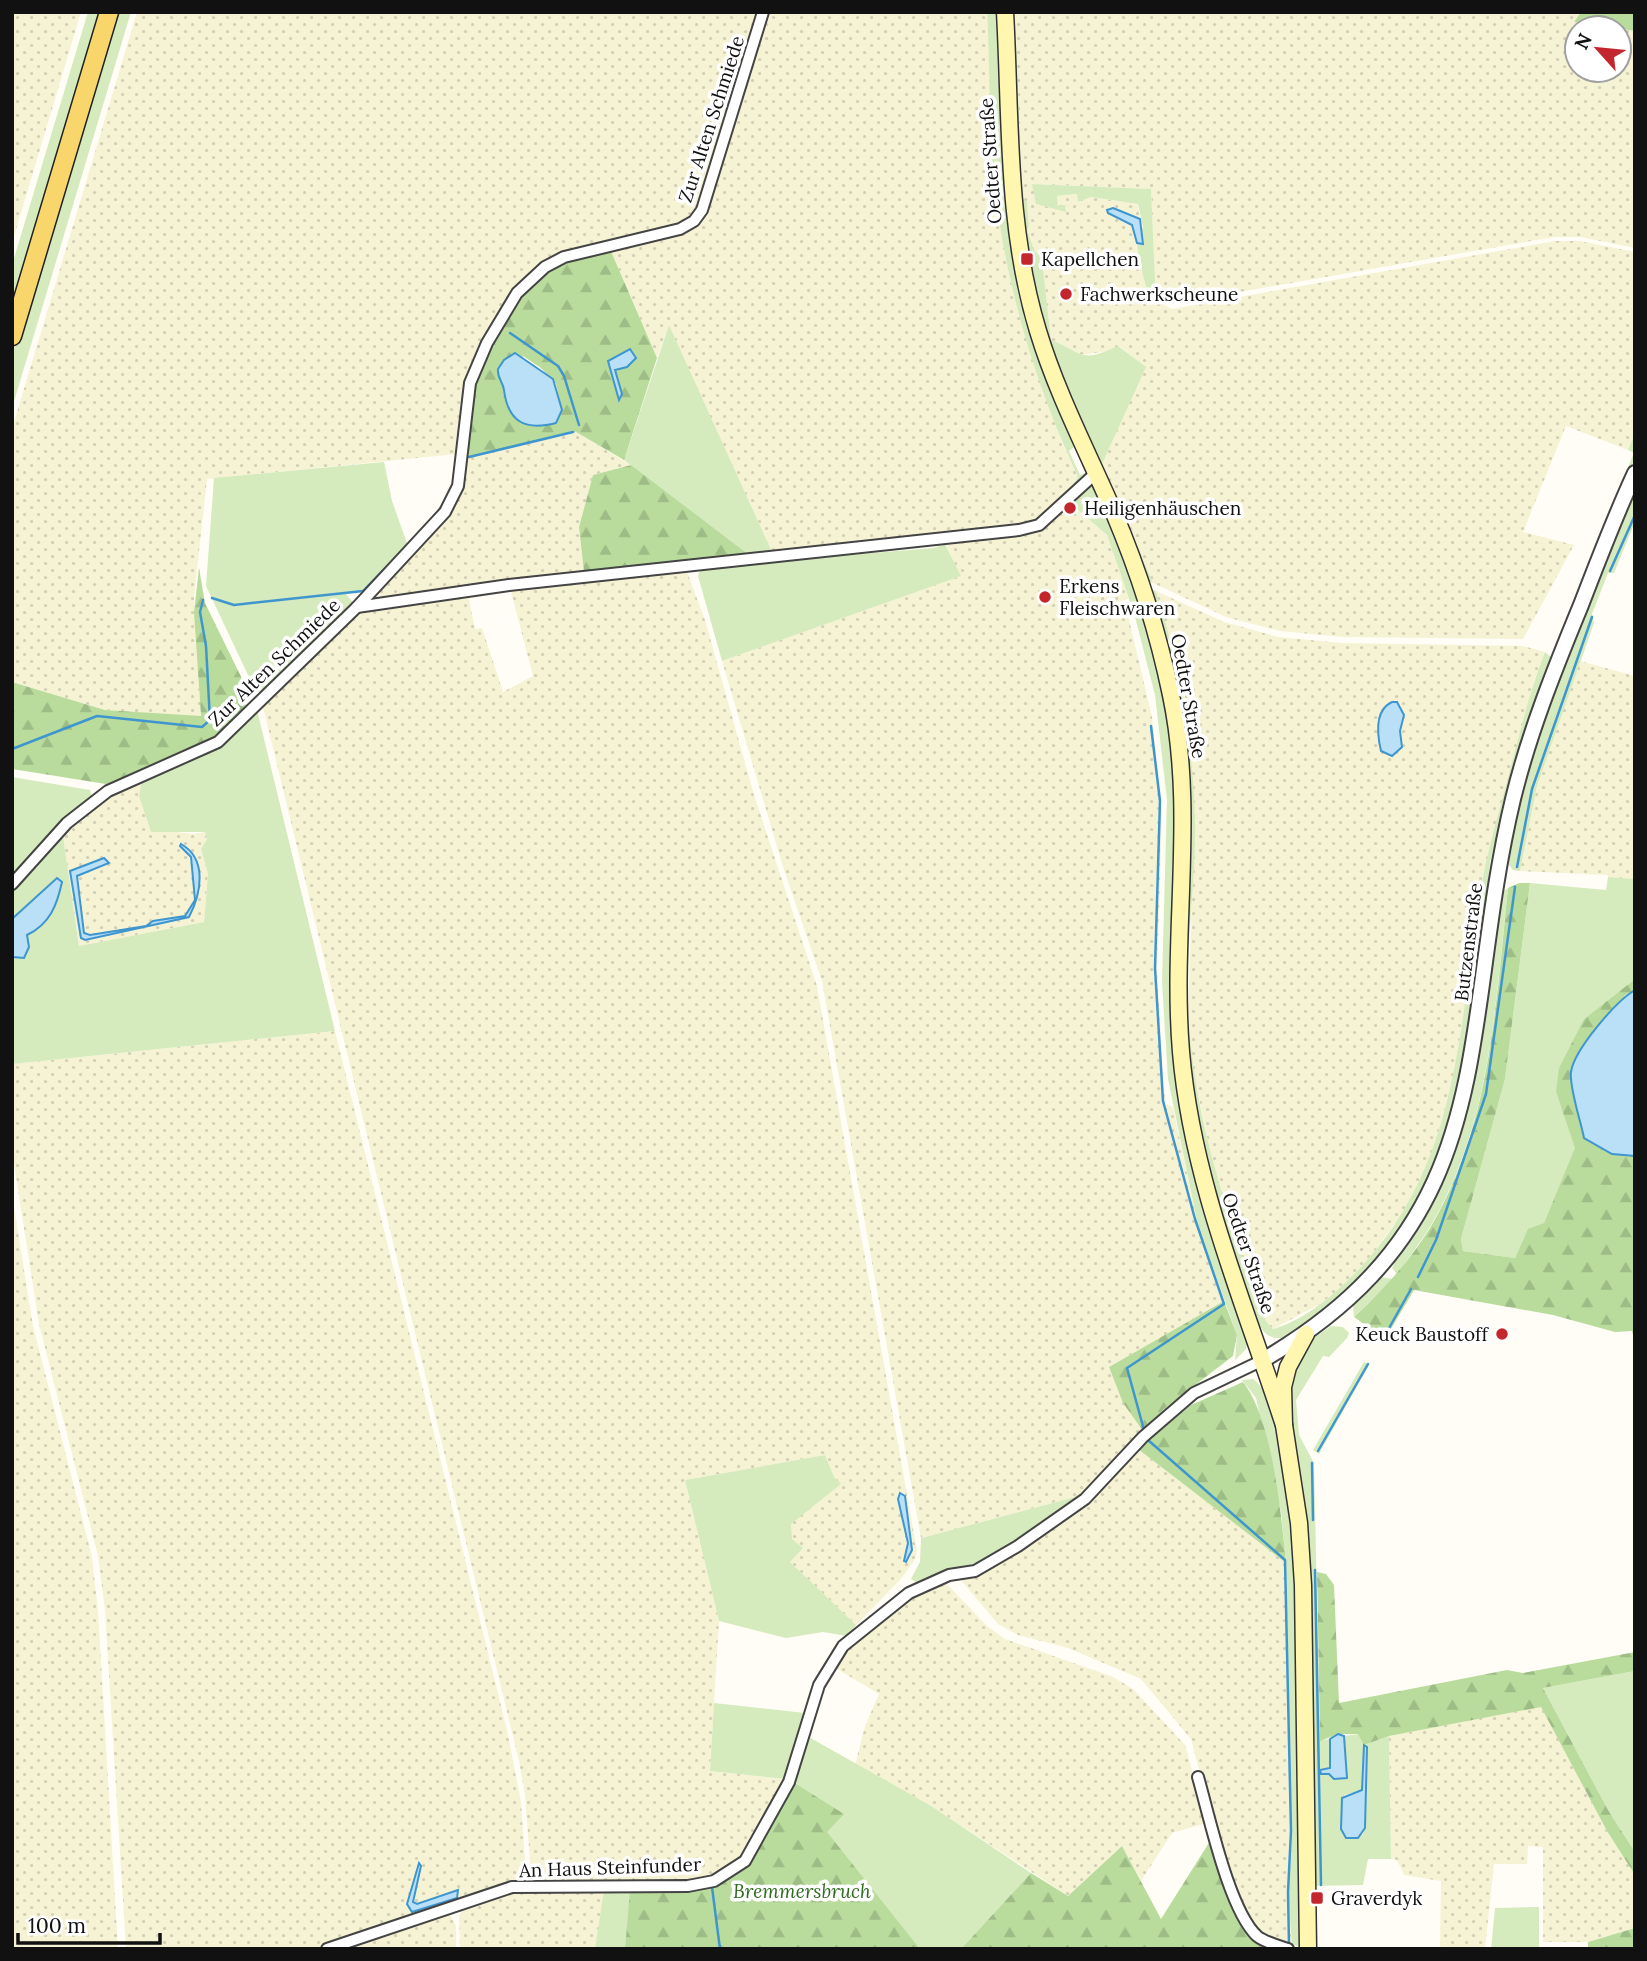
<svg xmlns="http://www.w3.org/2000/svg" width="1647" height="1961" font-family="Lora,serif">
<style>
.farmland{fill:url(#farmland-dots);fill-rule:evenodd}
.grass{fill:#d5ebbd;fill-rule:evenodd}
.forest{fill:url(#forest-firs);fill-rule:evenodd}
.water{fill:#b9e0f7;stroke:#3f96cf;stroke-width:2}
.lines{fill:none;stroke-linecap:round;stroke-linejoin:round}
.stream{stroke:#3f96cf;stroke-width:2.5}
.minor-casing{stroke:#444;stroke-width:14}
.tertiary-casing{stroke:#444;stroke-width:18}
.secondary-casing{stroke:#333;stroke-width:19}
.primary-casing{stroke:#222;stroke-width:21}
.minor{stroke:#fff;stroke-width:10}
.tertiary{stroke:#fff;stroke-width:14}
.secondary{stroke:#fff6b0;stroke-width:16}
.primary{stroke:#f9d66b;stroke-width:18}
.poi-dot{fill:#c4262e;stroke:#fff;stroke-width:2.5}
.labels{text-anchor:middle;stroke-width:7;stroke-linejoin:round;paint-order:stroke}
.street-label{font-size:19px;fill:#111;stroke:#fff}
.poi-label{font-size:19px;fill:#111;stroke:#fff;text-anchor:start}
.park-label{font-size:19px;font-style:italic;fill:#2f6b1f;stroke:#fff}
</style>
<defs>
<pattern id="farmland-dots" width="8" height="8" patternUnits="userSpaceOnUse" patternTransform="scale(1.75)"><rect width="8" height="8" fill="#f6f3d4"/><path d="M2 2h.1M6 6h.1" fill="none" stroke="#d2cfb5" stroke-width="1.8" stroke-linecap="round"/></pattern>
<pattern id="forest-firs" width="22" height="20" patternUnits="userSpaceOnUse" patternTransform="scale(1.75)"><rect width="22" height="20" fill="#b9dc9c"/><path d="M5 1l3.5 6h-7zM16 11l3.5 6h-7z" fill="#9ebc85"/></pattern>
</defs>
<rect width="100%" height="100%" fill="#fffdf5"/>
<g class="farmland">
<polygon points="12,12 81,12 12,243"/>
<polygon points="137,12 758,12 698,207 691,219 679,225 583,247 485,342 466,379 457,454 207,479 194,597 201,717 105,710 12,682 12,429"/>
<polygon points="768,12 987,12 994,181 1009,274 1025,335 1063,445 1078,477 1069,492 1035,523 772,552 669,326 657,358 610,249 681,233 696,227 704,217"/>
<path d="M1015 12H1581L1575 22 1614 28H1577V70H1619V29L1635 31V248L1580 237H1554L1165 305 1172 309 1555 241H1580L1635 252V433L1628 450 1566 426 1523 532 1574 545 1523 639 1343 637 1280 631 1226 617 1153 583 1102 464 1145 367 1119 346 1104 352 1078 355 1051 340 1042 259 1034 250 1026 229 1029 226 1027 203 1022 197ZM1032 184 1151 189 1156 301 1149 298 1138 256 1134 227 1111 215 1110 208H1114L1140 219 1138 204 1091 197 1078 201V194L1057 196 1058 206Z"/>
<polygon points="576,432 631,465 593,475 579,527 584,572 382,598 378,590 450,514 463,485 466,458"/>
<polygon points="1072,499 1076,508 1107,535 1129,599 1117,602 1127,611 1152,717 1162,819 1157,970 1163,1079 1166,1104 1173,1107 1198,1226 1224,1301 1109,1367 1123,1403 1143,1431 1079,1496 921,1538 822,981 783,867 722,661 960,576 945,542 1018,534"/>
<polygon points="686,569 705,620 754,795 817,986 917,1551 914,1561 900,1580 856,1625 790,1562 790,1524 840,1484 834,1477 825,1455 685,1480 719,1621 710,1771 785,1779 745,1851 733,1864 715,1874 690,1881 538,1882 531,1874 525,1795 519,1761 263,707 350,620 371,609 468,595 475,629 482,628 503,692 533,676 510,588"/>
<polygon points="1156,591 1224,622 1278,637 1342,643 1523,646 1545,652 1534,681 1483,877 1455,1072 1432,1155 1409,1204 1371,1256 1341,1288 1320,1304 1273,1329 1265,1321 1219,1193 1191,1060 1188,1009 1195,822 1190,744 1182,691"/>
<polygon points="1580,661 1635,676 1635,879 1608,877 1608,875 1520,871 1537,786"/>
<path d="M142 780 160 830 193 834 205 832 207 839 201 849 208 874 204 922 79 946 63 836 106 797ZM186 850 200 864 196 902 189 917 85 940 70 872 109 863 76 876 84 933 89 935 147 926 153 921 185 916 195 901 194 871Z"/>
<polygon points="335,1031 507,1730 521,1802 526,1875 519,1882 316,1949 126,1949 105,1610 98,1556 39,1324 12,1151 12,1064"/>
<polygon points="12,1195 33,1326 92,1557 98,1611 118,1949 12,1949"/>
<polygon points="1138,1449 1286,1563 1292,1847 1288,1890 1292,1948 1262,1933 1242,1907 1216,1834 1191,1739 1141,1679 1068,1648 1018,1635 998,1624 960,1579 982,1575 1087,1502"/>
<polygon points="944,1581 987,1626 1005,1639 1113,1677 1133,1689 1185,1745 1207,1823 1172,1833 1141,1881 1122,1846 1068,1896 933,1807 855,1765 865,1726 879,1694 834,1667 844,1651 909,1597"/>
<polygon points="1541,1706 1607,1831 1635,1875 1635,1928 1588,1942 1543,1942 1543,1847 1528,1846 1527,1864 1494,1864 1485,1949 1440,1949 1441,1881 1404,1875 1397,1860 1391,1859 1389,1736"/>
<polygon points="630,1890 625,1949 460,1949 459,1918 462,1909 512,1892"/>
<polygon points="449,1913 456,1925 456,1949 346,1949"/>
</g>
<g class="grass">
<polygon points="88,12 103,12 12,315 12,265"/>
<polygon points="115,12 131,12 12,408 12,355"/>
<path d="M987 12H1000L1005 180 1074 447 1069 451 1080 475 1086 473 1069 492 1078 477C1035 385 1005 283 994 182 989 126 990 69 987 12Z"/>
<path d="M1010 12 1015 15 1022 197 1027 202 1029 226 1027 230 1034 250 1042 259 1051 340C1084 353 1079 364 1118 346L1146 367 1102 464 1153 583 1146 580 1072 407 1037 307 1031 262 1020 229Z"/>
<polygon points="1032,184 1151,189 1156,301 1149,298 1138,256 1137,243 1143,227 1138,204 1091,197 1078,202 1077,194 1057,196 1058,206 1065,205 1066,212 1036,204"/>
<polygon points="669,325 772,552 748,554 624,460"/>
<polygon points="1635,433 1635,458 1593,550 1634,453 1628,450"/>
<polygon points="384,462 392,501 408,546 364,591 346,594 354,604 264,694 255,690 206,586 214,478"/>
<polygon points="1635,484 1635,522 1614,573 1608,573 1592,614 1594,623 1537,786 1520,871 1513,870 1505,860 1520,787 1563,658"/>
<polygon points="1086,486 1098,487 1111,516 1157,650 1175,751 1174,1032 1248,1340 1246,1349 1235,1360 1237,1335 1198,1226 1168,1079 1162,982 1167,800 1155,695 1134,613 1107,535 1076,508 1072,499"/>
<polygon points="945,544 961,576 722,661 698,576 701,567 934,548"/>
<path d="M1149 588 1156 591C1180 666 1193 743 1195 821 1196 885 1185 949 1188 1012 1194 1121 1229 1219 1265 1320L1273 1329C1307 1319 1335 1294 1359 1269 1464 1159 1458 1017 1483 877 1490 842 1500 808 1509 774 1520 733 1529 692 1545 652L1553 659 1509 789 1490 862 1472 1025 1453 1121 1416 1210 1355 1288 1283 1338C1267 1339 1263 1332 1256 1319L1223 1224 1203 1152 1189 1080 1184 1016 1189 816Z"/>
<polygon points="257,710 335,1031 12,1064 12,955 29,947 27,935 57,879 12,919 12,889 63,836 79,946 204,922 208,874 201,849 207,839 205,832 151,832 139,796 142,780"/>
<polygon points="12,777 90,790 92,797 12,877"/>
<polygon points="1608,877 1635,879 1635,979 1584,1019 1556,1092 1576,1148 1544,1223 1528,1230 1515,1258 1463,1251 1461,1239 1505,1079 1530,883 1606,890"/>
<path d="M1508 888C1496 995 1492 1109 1441 1207 1429 1231 1413 1252 1397 1274L1392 1268C1406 1238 1429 1213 1444 1181 1482 1096 1487 986 1500 894Z"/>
<polygon points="1381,1277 1393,1279 1354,1317 1353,1305"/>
<path d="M1331 1326 1343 1327 1349 1333 1347 1338 1329 1357 1323 1356 1296 1400 1299 1435 1314 1463 1320 1740 1330 1739 1329 1774 1347 1778 1344 1736 1359 1734 1364 1745 1389 1736 1391 1859H1368L1363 1885 1313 1886 1305 1512 1287 1396 1291 1368 1308 1342ZM1364 1745 1363 1836 1344 1795 1362 1790Z"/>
<polygon points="1364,1362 1369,1365 1319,1454 1313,1450"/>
<path d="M1253 1379C1311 1415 1299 1862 1300 1946L1292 1945 1288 1890 1292 1847 1286 1563 1281 1512 1256 1398 1242 1380Z"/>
<polygon points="825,1455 834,1477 841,1484 791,1524 792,1539 803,1548 790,1562 856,1625 847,1636 823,1632 786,1638 719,1621 685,1480"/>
<polygon points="1079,1496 995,1556 917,1583 911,1579 920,1562 921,1538"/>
<polygon points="1635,1671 1635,1852 1608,1810 1543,1688"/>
<polygon points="714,1703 805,1713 785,1779 710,1771"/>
<polygon points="807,1736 933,1807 1031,1873 961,1949 595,1949 604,1890 688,1891 714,1885 749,1868 793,1782"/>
<polygon points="1539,1907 1539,1949 1491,1949 1495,1908"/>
</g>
<g class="forest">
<polygon points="1581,12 1635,12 1635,31 1574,22"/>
<path d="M610 249 657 358 624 460 576 432 466 458C468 433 469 407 474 383 481 348 519 288 549 269 567 257 589 254 610 249ZM523 356 541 368 556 384 562 410 504 395V388Z"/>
<polygon points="631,465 748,554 584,572 579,527 593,475"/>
<path d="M199 568 205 603 248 691C250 736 157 765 122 781L106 784 12 769V682L105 710 201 716 194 612Z"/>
<path d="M1519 883H1530L1505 1079 1461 1239 1463 1251 1515 1258 1528 1229 1544 1223 1575 1148 1556 1092 1559 1068 1584 1019 1635 979V990L1624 996 1612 1154 1635 1156V1343L1632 1331 1615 1332 1553 1315 1414 1290 1385 1339 1354 1317C1383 1290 1409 1262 1430 1228 1491 1127 1496 1002 1508 888Z"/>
<polygon points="1224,1301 1237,1335 1233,1356 1164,1409 1143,1431 1123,1403 1109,1367"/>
<path d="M1243 1382C1273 1420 1281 1514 1286 1563L1138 1449 1191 1405Z"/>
<polygon points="1317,1572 1326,1574 1334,1585 1339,1703 1507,1670 1523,1673 1635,1652 1635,1671 1543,1688 1608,1810 1635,1852 1635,1875 1607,1831 1541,1707 1389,1736 1364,1745 1358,1734 1338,1734 1320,1741"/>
<polygon points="793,1782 844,1814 827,1832 920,1949 625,1949 630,1890 685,1892 712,1885 746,1868"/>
<polygon points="1212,1838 1244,1925 1273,1949 961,1949 1031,1873 1068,1896 1122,1846 1161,1919"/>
<polygon points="1635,1928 1635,1949 1588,1949 1588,1942"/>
</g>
<g class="water">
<polygon points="1113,208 1140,219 1143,244 1137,243 1132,225 1108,213 1107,210"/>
<polygon points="630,349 636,358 627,367 615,370 622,394 619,400 608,361"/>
<path d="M515 353 553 379 562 410 556 423C525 431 508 422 504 390 503 382 497 378 498 369L504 360Z"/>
<path d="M1392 702H1397L1404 715 1400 731 1402 747 1392 756 1381 751C1377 734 1375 710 1392 702Z"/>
<path d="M181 844C208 859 201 894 189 917L85 940 81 938 70 871 104 858 109 863 77 876 84 933 90 935 146 926 153 921 185 916 195 900 191 857 180 846Z"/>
<path d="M57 878 62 882C57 905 50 924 27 935L29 947 24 958 13 957 12 919Z"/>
<path d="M1635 990V1156L1612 1154 1584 1138C1581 1122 1569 1087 1571 1072 1574 1050 1616 1001 1635 990Z"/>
<polygon points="900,1493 905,1496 912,1550 906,1562 904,1561 908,1543 898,1499"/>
<polygon points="1338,1734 1344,1736 1347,1778 1334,1779 1329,1774 1321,1774 1320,1770 1330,1768 1330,1739"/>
<polygon points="1364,1745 1367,1747 1365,1828 1358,1838 1346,1838 1341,1829 1342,1798 1362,1790"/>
<polygon points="419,1863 421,1866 413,1902 417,1904 458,1890 457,1898 412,1912 407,1904"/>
</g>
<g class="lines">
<g class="stream">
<polyline points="510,333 558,366 564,376 579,425"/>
<polyline points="469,457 573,432"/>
<polyline points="432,519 443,505"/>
<polyline points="1610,571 1635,515"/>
<polyline points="212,598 234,605 363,591 401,552"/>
<polyline points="12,749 97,716 202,727 210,720 206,646 200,612 203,600"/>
<polyline points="1517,867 1532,789 1592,617"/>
<polyline points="1418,1277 1436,1240 1486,1094 1515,887"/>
<polyline points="1384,1337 1411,1289"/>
<polyline points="1144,1430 1127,1368 1224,1304 1195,1219 1163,1101 1155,968 1160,801 1151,726"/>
<polyline points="1148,1440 1285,1560 1291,1831 1288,1892 1289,1945"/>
<polyline points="1318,1451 1368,1364"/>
<polyline points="1312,1463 1313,1520"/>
<polyline points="1315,1570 1321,1885"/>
<polyline points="712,1887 720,1949"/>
</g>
<g class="minor-casing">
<g id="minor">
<polyline points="357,607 509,585 1019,530 1039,525 1096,473"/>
<polyline points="12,884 67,823 108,791 218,742 357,607 445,512 458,486 470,383 487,343 517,293 545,267 564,257 680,229 694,221 702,210 763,12"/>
<path d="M1198 1777C1209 1815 1229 1910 1257 1936 1264 1942 1279 1946 1288 1949"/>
<polyline points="327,1949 512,1887 688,1886 714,1881 745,1861 789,1782 819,1685 843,1646 909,1593 949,1575 975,1571 1018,1546 1085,1499 1143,1437 1194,1393 1263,1360"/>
</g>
</g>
<g class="tertiary-casing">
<path id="tertiary" d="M1263 1360C1506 1218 1457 1034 1513 799 1529 733 1555 668 1581 605 1598 561 1615 516 1635 473"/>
</g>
<g class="secondary-casing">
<g id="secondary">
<path d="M1005 12C1011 120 1006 226 1038 331 1057 394 1088 453 1114 513 1139 572 1158 632 1171 695 1196 813 1171 933 1181 1052 1192 1182 1244 1302 1284 1425"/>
<polyline points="1306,1334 1288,1367 1283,1387 1284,1425 1299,1523 1303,1585 1308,1949"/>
</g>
</g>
<g class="primary-casing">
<polyline id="primary" points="12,336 109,12"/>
</g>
<use href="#minor" class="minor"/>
<use href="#tertiary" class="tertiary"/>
<use href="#secondary" class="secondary"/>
<use href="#primary" class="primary"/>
</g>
<g class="poi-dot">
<rect x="1020" y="252" width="14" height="14" rx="3.5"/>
<circle cx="1066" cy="294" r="7"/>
<circle cx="1070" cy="508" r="7"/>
<circle cx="1045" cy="597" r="7"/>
<circle cx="1502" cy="1334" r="7"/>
<rect x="1310" y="1891" width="14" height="14" rx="3.5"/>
</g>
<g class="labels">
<g class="street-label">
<text transform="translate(711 119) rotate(-72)" y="7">Zur Alten Schmiede</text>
<text transform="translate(990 161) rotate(-94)" y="7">Oedter Straße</text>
<text transform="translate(274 662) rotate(-44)" y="7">Zur Alten Schmiede</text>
<text transform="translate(1189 696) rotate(80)" y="7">Oedter Straße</text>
<text transform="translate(1468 942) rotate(-83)" y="7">Butzenstraße</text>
<text transform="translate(1249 1253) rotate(71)" y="7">Oedter Straße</text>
<text transform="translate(610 1867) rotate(-2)" y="7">An Haus Steinfunder</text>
</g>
<g class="poi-label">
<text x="1041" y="266">Kapellchen</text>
<text x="1080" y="301">Fachwerkscheune</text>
<text x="1084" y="515">Heiligenhäuschen</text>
<text x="1059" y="593">Erkens<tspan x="1059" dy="22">Fleischwaren</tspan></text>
<text x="1488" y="1341" text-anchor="end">Keuck Baustoff</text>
<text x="1331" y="1905">Graverdyk</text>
</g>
<g class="park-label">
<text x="802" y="1898">Bremmersbruch</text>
</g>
</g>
<rect width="1647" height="1961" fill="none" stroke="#111111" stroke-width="28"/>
<g transform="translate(1598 49) rotate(297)"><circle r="33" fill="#ffffff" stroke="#a0a0a0" stroke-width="2"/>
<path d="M0-5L12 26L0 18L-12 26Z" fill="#c4262e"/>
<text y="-10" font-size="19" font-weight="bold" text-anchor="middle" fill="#111111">N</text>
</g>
<path d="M18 1933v10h142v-10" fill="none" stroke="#111111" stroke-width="3.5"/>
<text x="28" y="1933" font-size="21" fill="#111111" stroke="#ffffff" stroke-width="5" paint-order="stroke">100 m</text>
</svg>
